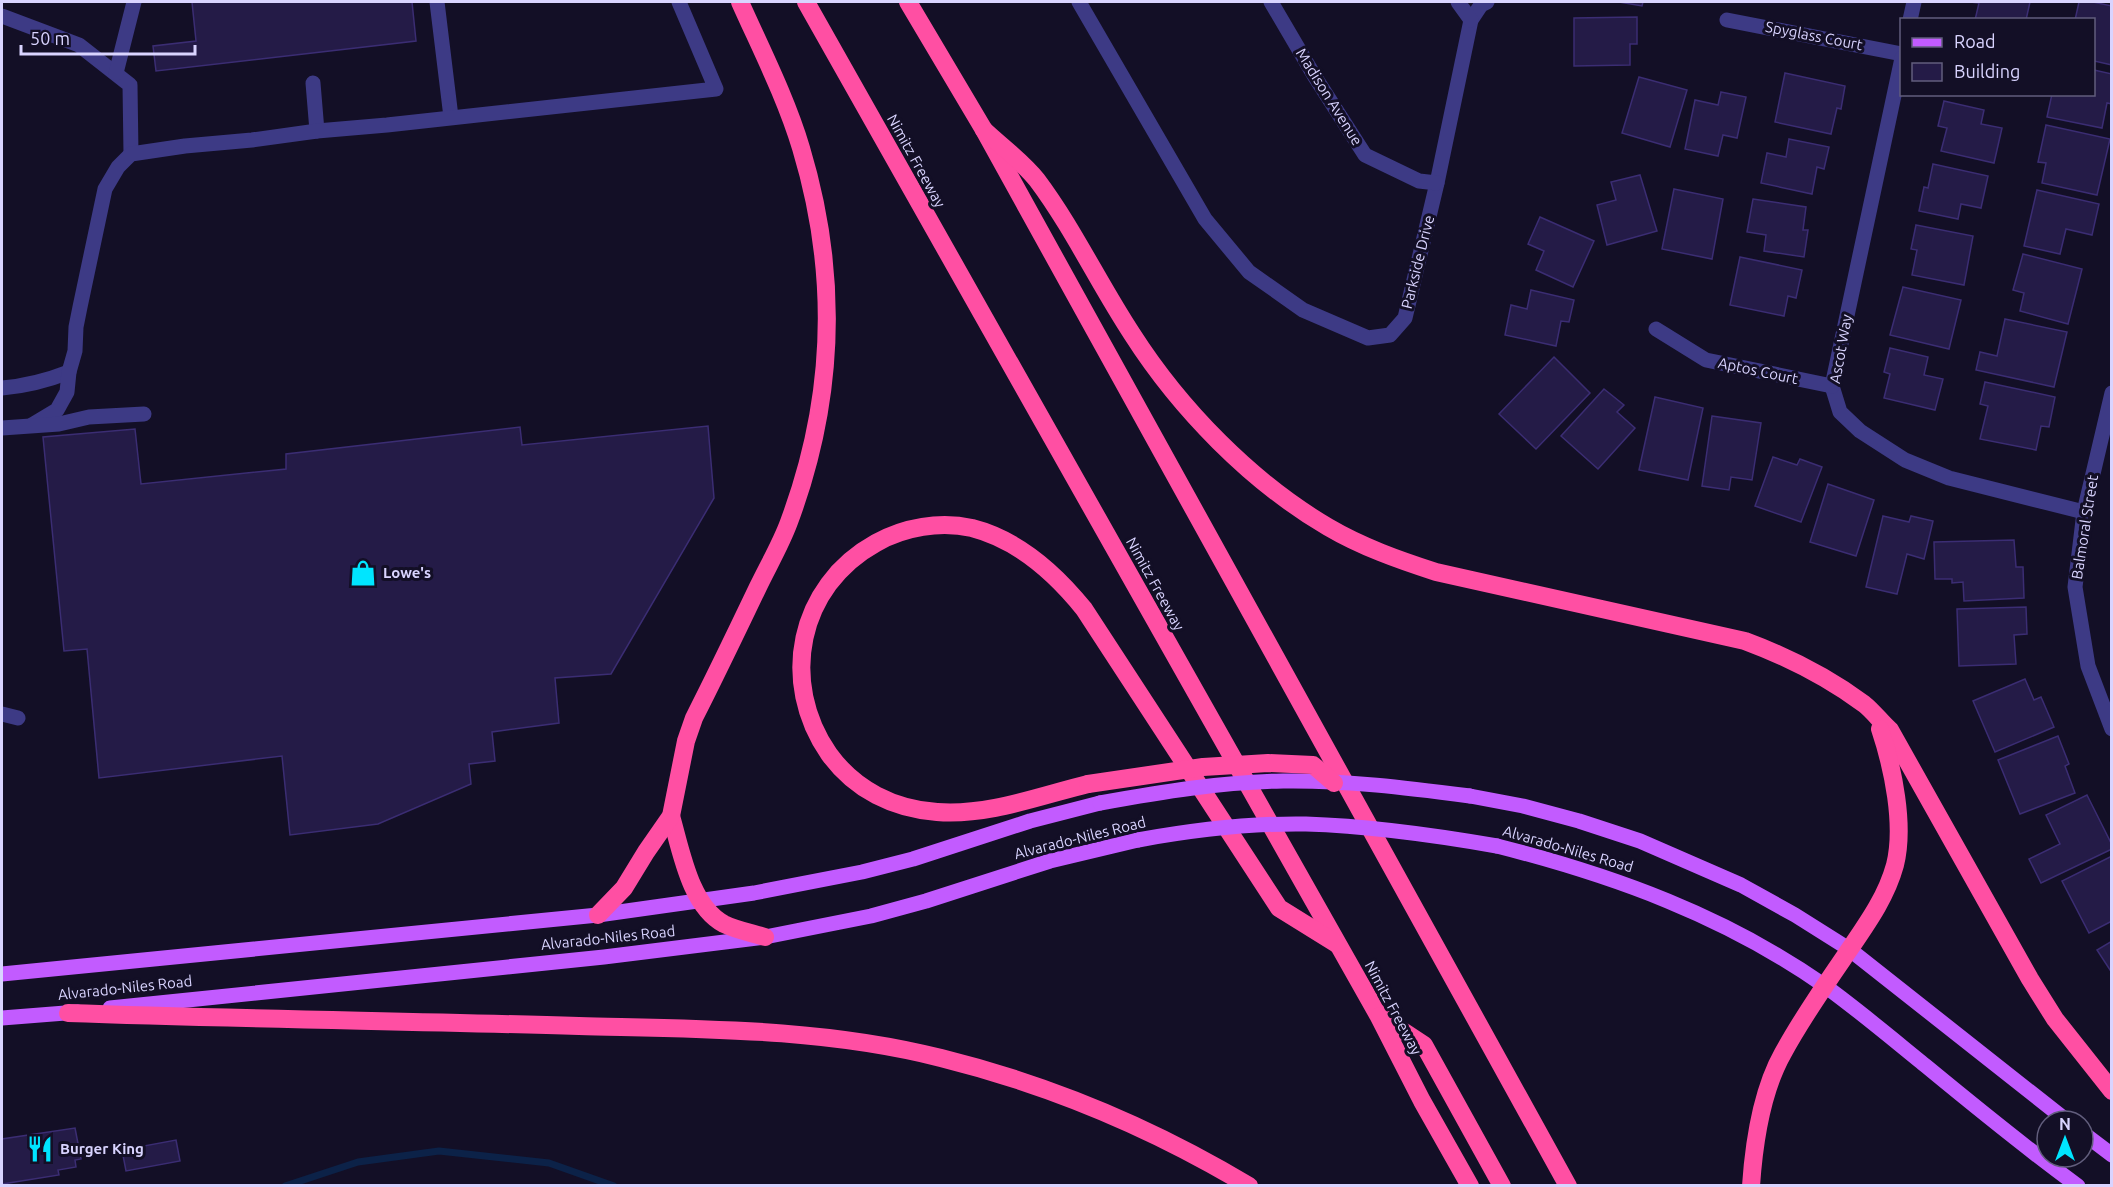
<svg xmlns="http://www.w3.org/2000/svg" width="2113" height="1187" font-family="Ubuntu,sans-serif">
<style>
.lines{fill:none;stroke-linecap:round;stroke-linejoin:round}
.stream{stroke:#0c2248;stroke-width:7}
.building{fill:#241b47;stroke:#3b2d73;stroke-width:1.5}
.minor{stroke:#3d3a85;stroke-width:15}
.major{stroke:#c25bff;stroke-width:15}
.highway{stroke:#ff4fa3;stroke-width:18}
.major-bridge{stroke:#c25bff;stroke-width:15}
.highway-bridge{stroke:#ff4fa3;stroke-width:18}
.labels{text-anchor:middle;stroke-width:6;stroke-linejoin:round;paint-order:stroke}
.street-label{font-size:15px;fill:#d9d4ff;stroke:#130f26}
.poi-label{font-size:15px;font-weight:bold;fill:#d9d4ff;stroke:#130f26;text-anchor:start}
</style>
<rect width="100%" height="100%" fill="#130f26"/>
<g class="lines">
<polyline class="stream" points="285,1186 358,1162 439,1151 549,1163 614,1186"/>
</g>
<g class="building">
<polygon points="192,2 412,2 416,41 156,71 153,46 196,41"/>
<polygon points="1619,2 1643,2 1642,6"/>
<polygon points="1970,2 2030,2 2026,20 1975,20 1979,3"/>
<polygon points="2079,2 2093,2 2112,6 2112,65 2094,61 2094,20 2075,20"/>
<polygon points="1637,17 1637,44 1630,44 1630,65 1574,66 1574,18"/>
<polygon points="2094,70 2112,74 2112,104 2107,103 2102,128 2047,117 2052,94 2094,94"/>
<polygon points="1785,73 1845,86 1841,109 1837,108 1831,134 1775,122"/>
<polygon points="1639,77 1687,90 1670,147 1622,133"/>
<polygon points="1721,92 1746,97 1737,138 1723,135 1718,156 1685,149 1695,100 1718,105"/>
<polygon points="1944,101 1984,110 1981,124 2002,128 1994,163 1941,151 1947,128 1938,126"/>
<polygon points="2046,125 2110,139 2097,195 2042,183 2046,163 2038,162"/>
<polygon points="1789,139 1829,147 1824,169 1817,167 1812,194 1761,183 1767,153 1786,157"/>
<polygon points="1933,164 1988,176 1981,208 1961,204 1958,219 1919,211 1924,187 1928,188"/>
<polygon points="1640,175 1657,231 1607,245 1597,205 1616,200 1611,182"/>
<polygon points="1674,189 1723,199 1712,259 1662,249"/>
<polygon points="2037,190 2099,204 2092,235 2066,229 2060,254 2024,246"/>
<polygon points="1753,199 1806,207 1803,230 1808,230 1804,257 1764,251 1766,235 1747,232"/>
<polygon points="1540,217 1594,241 1573,287 1536,270 1544,251 1528,244"/>
<polygon points="1916,225 1973,236 1964,285 1912,275 1917,250 1911,249"/>
<polygon points="2023,254 2082,269 2068,324 2020,311 2024,293 2013,290"/>
<polygon points="1740,257 1802,270 1796,298 1788,296 1784,316 1730,305"/>
<polygon points="1903,287 1961,300 1949,349 1890,335"/>
<polygon points="1531,290 1574,300 1569,322 1561,321 1556,346 1505,335 1511,305 1527,309"/>
<polygon points="2005,319 2067,332 2054,387 1976,370 1980,352 1997,356"/>
<polygon points="1890,348 1928,357 1924,375 1943,379 1935,410 1884,398 1890,374 1884,372"/>
<polygon points="1554,357 1590,393 1536,449 1499,414"/>
<polygon points="1985,382 2055,397 2049,427 2041,426 2036,450 1980,439 1988,406 1980,404"/>
<polygon points="1604,389 1624,405 1617,412 1635,428 1598,469 1561,436"/>
<polygon points="1655,397 1703,408 1688,480 1639,470"/>
<polygon points="1712,416 1761,423 1752,480 1731,477 1729,490 1702,486"/>
<polygon points="708,426 714,498 611,674 555,678 559,723 492,732 495,761 469,764 471,784 378,824 290,835 282,756 99,778 87,649 64,651 43,437 135,429 141,484 286,469 286,454 520,427 522,445"/>
<polygon points="1773,457 1797,465 1800,459 1822,467 1801,522 1755,506"/>
<polygon points="1828,484 1874,500 1856,556 1810,542"/>
<polygon points="1883,516 1909,522 1911,516 1933,521 1924,559 1907,554 1897,594 1866,587"/>
<polygon points="2014,540 2016,567 2023,567 2024,598 1964,601 1963,582 1952,583 1952,579 1935,579 1934,542"/>
<polygon points="2026,607 2027,634 2014,635 2016,664 1959,666 1957,609"/>
<polygon points="2025,679 2034,700 2041,697 2054,727 1995,752 1973,701"/>
<polygon points="2058,736 2069,764 2065,766 2075,793 2020,814 1998,760"/>
<polygon points="2087,795 2112,845 2112,849 2041,883 2029,859 2060,844 2046,815"/>
<polygon points="2112,856 2112,921 2089,933 2062,881"/>
<polygon points="2112,941 2112,973 2097,950"/>
<polygon points="75,1128 81,1159 75,1160 76,1167 58,1170 59,1175 2,1184 2,1139"/>
<polygon points="176,1140 180,1161 126,1171 122,1150"/>
</g>
<g class="lines">
<g class="minor">
<polyline points="437,2 451,117"/>
<polyline points="1079,2 1205,219 1249,272 1303,310 1368,338 1390,335 1405,318 1437,183 1471,20 1481,5 1487,2"/>
<polyline points="1271,2 1315,77 1365,155 1419,181 1437,183"/>
<polyline points="1458,2 1471,20"/>
<polyline points="2,16 79,45 130,85 131,154"/>
<polyline points="1727,20 1902,54"/>
<polyline points="1910,20 1914,2"/>
<polyline points="1902,58 1832,386 1840,412 1860,431 1905,460 1949,478 2084,512"/>
<polyline points="116,73 134,2"/>
<polyline points="313,83 317,131"/>
<polyline points="1656,329 1706,360 1832,386"/>
<path d="M2 388C26 386 46 381 69 372"/>
<polyline points="2112,393 2084,512 2075,587 2088,666 2112,729"/>
<polyline points="32,425 57,410 67,392 69,372 75,351 76,327 80,307 105,189 118,167 131,154 185,146 252,140 317,131 387,125 716,89 679,2"/>
<polyline points="2,428 59,424 89,417 144,414"/>
<polyline points="2,714 18,718"/>
</g>
<g class="major">
<polyline points="1470,796 1523,806 1579,821 1640,841 1741,885 1795,915 1849,949 2067,1121"/>
<path d="M1497 846C1615 876 1725 916 1825 986 1858 1010 1889 1036 1921 1062 1972 1104 2024 1147 2078 1186"/>
<polyline points="2,974 598,915 754,893 862,872 913,859 1030,821 1100,803"/>
<polyline points="110,1008 604,957 765,937 871,916 926,901 1050,861 1138,840"/>
<polyline points="2,1018 78,1012"/>
<polyline points="2083,1133 2112,1155"/>
</g>
<g class="highway">
<polyline points="806,2 1378,1015 1422,1101 1470,1186"/>
<polyline points="908,2 984,130 1568,1186"/>
<path d="M984 130C1001 146 1023 162 1037 180 1073 228 1099 284 1132 334 1180 409 1251 482 1328 527 1362 547 1399 560 1436 572L1745 641C1788 657 1826 676 1864 704 1873 711 1881 722 1890 730L2030 979 2055 1019 2112 1091"/>
<path d="M1088 784C1039 796 988 816 937 812 894 809 855 790 829 754 779 682 798 586 876 543 904 527 940 521 972 528 1019 540 1055 573 1084 609L1279 908 1337 944"/>
<path d="M671 816C681 850 690 906 724 924 736 930 752 933 765 937"/>
<path d="M598 915 624 888 646 852 671 816 686 741 694 718C716 675 737 631 758 587 768 566 781 544 789 522 835 399 839 274 801 148 786 98 761 49 740 2"/>
<path d="M68 1013C238 1019 408 1021 579 1026 700 1029 823 1028 941 1058 1050 1085 1154 1129 1249 1186"/>
<polyline points="1380,1016 1424,1045 1502,1186"/>
<path d="M1751 1186C1754 1142 1761 1092 1783 1053 1802 1018 1825 985 1847 953 1866 925 1886 898 1895 865 1905 825 1893 768 1880 729"/>
</g>
<g class="major-bridge">
<path d="M1100 803C1161 792 1221 782 1283 781 1345 780 1408 788 1470 796"/>
<path d="M1138 840C1193 830 1250 823 1306 824 1371 826 1434 835 1497 846"/>
</g>
<polyline class="highway-bridge" points="1088,784 1203,767 1268,763 1313,765 1334,783"/>
</g>
<defs>
<g id="shop-bare" transform="scale(2.07)"><path d="M-5-2.5h2.3a2.7 3.5 0 0 1 5.4 0H5L5.5 6h-11ZM-1.5-2.5h3a1.5 2.3 0 0 0-3 0Z" fill="#00e5ff" stroke="#130f26" stroke-width="2.5" paint-order="stroke"/></g>
<g id="restaurant-bare" transform="scale(2.07)"><path d="M-5-6h1v4h1v-4h1v4h1v-4h1v5L-1.5 .5V6h-2V.5L-5-1ZM5-6V6H3V1.5H1.5Q1.5-4 5-6Z" fill="#00e5ff" stroke="#130f26" stroke-width="2.5" paint-order="stroke"/></g>
</defs>
<g fill-rule="evenodd">
<use href="#shop-bare" x="363" y="573"/>
<use href="#restaurant-bare" x="40" y="1149"/>
</g>
<g class="labels">
<g class="street-label">
<text transform="translate(1814 36) rotate(11)" y="5">Spyglass Court</text>
<text transform="translate(1329 97) rotate(58)" y="5">Madison Avenue</text>
<text transform="translate(916 161) rotate(61)" y="5">Nimitz Freeway</text>
<text transform="translate(1418 262) rotate(-76)" y="5">Parkside Drive</text>
<text transform="translate(1841 349) rotate(-80)" y="5">Ascot Way</text>
<text transform="translate(1758 371) rotate(12)" y="5">Aptos Court</text>
<text transform="translate(2085 527) rotate(-81)" y="5">Balmoral Street</text>
<text transform="translate(1155 584) rotate(61)" y="5">Nimitz Freeway</text>
<text transform="translate(1080 838) rotate(-14)" y="5">Alvarado-Niles Road</text>
<text transform="translate(1568 849) rotate(16)" y="5">Alvarado-Niles Road</text>
<text transform="translate(608 938) rotate(-6)" y="5">Alvarado-Niles Road</text>
<text transform="translate(125 988) rotate(-6)" y="5">Alvarado-Niles Road</text>
<text transform="translate(1393 1008) rotate(62)" y="5">Nimitz Freeway</text>
</g>
<g class="poi-label">
<text x="383" y="578">Lowe's</text>
<text x="60" y="1154">Burger King</text>
</g>
</g>
<rect width="2113" height="1187" fill="none" stroke="#d9d4ff" stroke-width="6"/>
<rect x="1900" y="18" width="195" height="78" fill="#130f26" stroke="#625e7d" stroke-width="1.5"/>
<rect x="1912" y="38" width="30" height="9" fill="#c25bff" stroke="#625e7d" stroke-width="1.5"/>
<text x="1954" y="48" font-size="18" fill="#d9d4ff">Road</text>
<rect x="1912" y="63" width="30" height="18" fill="#241b47" stroke="#625e7d" stroke-width="1.5"/>
<text x="1954" y="78" font-size="18" fill="#d9d4ff">Building</text>
<g transform="translate(2065 1139)"><circle r="28" fill="#130f26" stroke="#625e7d" stroke-width="1.5"/>
<path d="M0-4.5L10 22L0 15L-10 22Z" fill="#00e5ff"/>
<text y="-9" font-size="16" font-weight="bold" text-anchor="middle" fill="#d9d4ff">N</text>
</g>
<path d="M21 45v9h174v-9" fill="none" stroke="#d9d4ff" stroke-width="3"/>
<text x="30" y="45" font-size="18" fill="#d9d4ff" stroke="#130f26" stroke-width="4.5" paint-order="stroke">50 m</text>
</svg>
